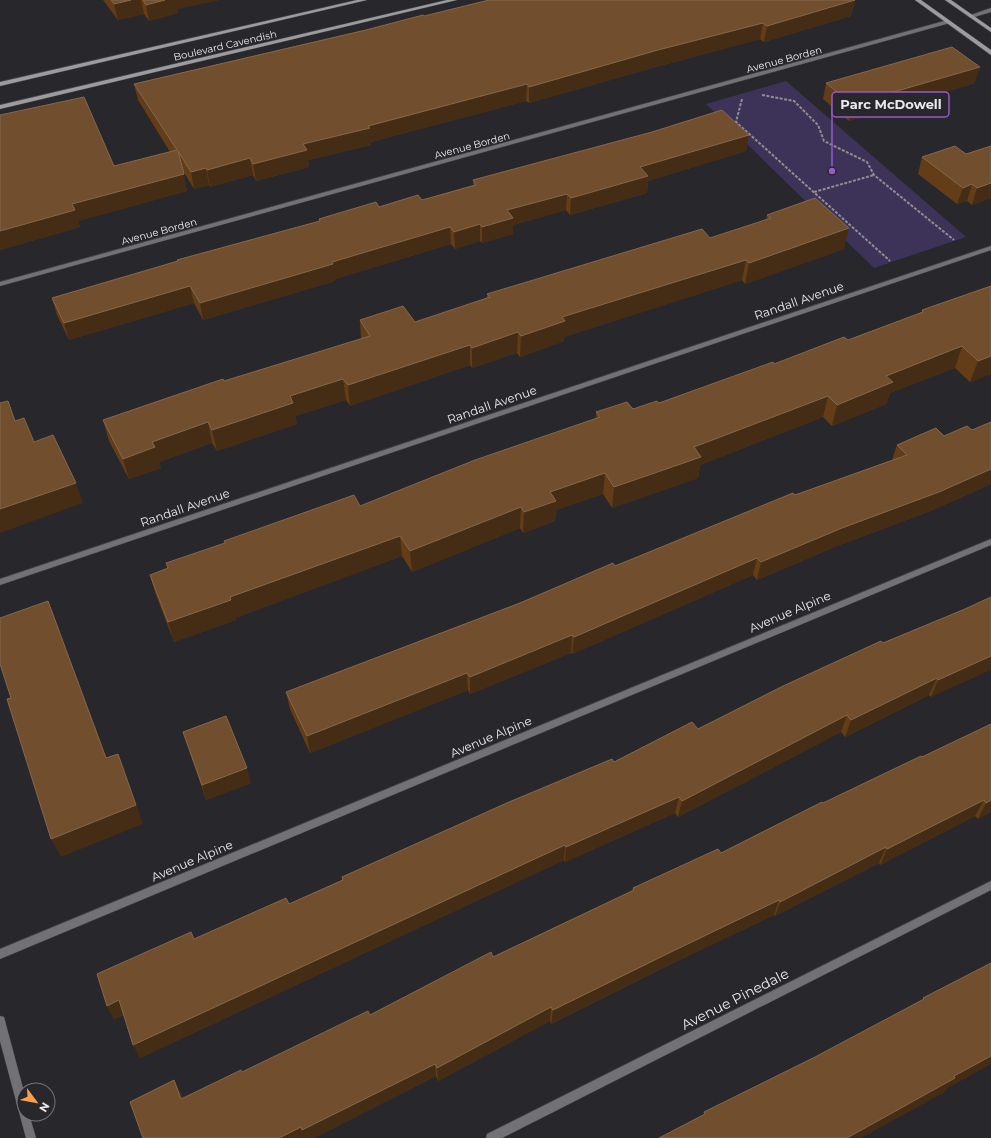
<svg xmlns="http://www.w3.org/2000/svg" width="991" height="1138" font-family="Montserrat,sans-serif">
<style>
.green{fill:#3d3359}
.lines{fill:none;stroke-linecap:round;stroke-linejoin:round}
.minor-casing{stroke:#434246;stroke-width:1}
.secondary-casing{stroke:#434246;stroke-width:1}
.path{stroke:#8f8e91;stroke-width:2;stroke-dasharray:3 1.5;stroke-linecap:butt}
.minor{fill:#727173;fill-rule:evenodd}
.secondary{fill:#9c9b9e;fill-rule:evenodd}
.wall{fill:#623d17}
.shaded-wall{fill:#452c15}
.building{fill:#714f2e;stroke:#84684c}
.labels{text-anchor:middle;stroke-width:3;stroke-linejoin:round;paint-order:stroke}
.far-street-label{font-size:10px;fill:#eae9ec;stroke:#28272b}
.street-label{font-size:12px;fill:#eae9ec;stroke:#28272b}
.near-street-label{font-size:14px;fill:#eae9ec;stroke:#28272b}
.leader{fill:none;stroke:#975bca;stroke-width:1.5}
.callout-dot{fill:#975bca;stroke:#28272b;stroke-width:1.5}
.callout{fill:#28272b;stroke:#975bca;stroke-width:1.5}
.callout-label{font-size:13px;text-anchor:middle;font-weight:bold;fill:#eae9ec}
</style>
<rect width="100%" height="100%" fill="#28272b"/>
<polygon class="green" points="786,81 966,237 874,268 706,104"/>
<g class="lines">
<g class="minor-casing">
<g id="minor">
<polygon points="991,8 991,12 971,18 968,16"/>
<polygon points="948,20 951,22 950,23 0,286 0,282"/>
<polygon points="991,246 991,250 0,585 0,579"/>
<polygon points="991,539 991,545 0,959 0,949"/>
<polygon points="991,881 991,890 502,1138 486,1138 487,1134"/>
<polygon points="0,1016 4,1017 5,1021 24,1092 24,1114 29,1114 36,1138 26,1138 0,1041"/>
</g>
</g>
<g class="secondary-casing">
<g id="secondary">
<polygon points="357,0 367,0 0,86 0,82"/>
<polygon points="447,0 457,0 0,109 0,105"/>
<polygon points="915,0 921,0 991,50 991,55"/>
<polygon points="945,0 951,0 991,28 991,32"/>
</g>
</g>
<g class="path">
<polyline points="762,95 794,101 818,125 824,141 867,162 874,175 954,240"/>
<polyline points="742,99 736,122 890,261"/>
<polyline points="814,192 874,175"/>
</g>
<use href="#minor" class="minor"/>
<use href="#secondary" class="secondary"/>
</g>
<g class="wall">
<polygon points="103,0 219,0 177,9 178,13 149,21 144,14 118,20"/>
<polygon points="855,0 851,16 764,42 760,39 656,67 529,103 526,101 371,142 371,145 308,160 309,167 256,181 253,175 210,187 209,185 194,189 183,171 187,191 78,221 80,227 0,250 0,115 114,166 170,152 138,100 134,84 424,16"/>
<polygon points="826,83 975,83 849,121 823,99"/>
<polygon points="749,135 746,151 648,181 647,193 570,215 566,210 513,225 513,234 482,243 480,241 455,249 451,244 335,279 335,281 203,320 194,303 69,340 57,315 52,298 178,261 177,260 319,221 319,219 422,200 473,185 473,180"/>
<polygon points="991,146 991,198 972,205 967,201 957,204 918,174 922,157 966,154"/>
<polygon points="767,215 844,249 745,284 742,280 564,337 564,341 520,357 517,353 472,368 470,365 350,406 346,400 327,406 295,416 297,424 217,451 212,443 159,462 161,468 129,479 109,441 103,420 224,381 361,339 360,320 415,322 487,298 487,294 710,238 766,220"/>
<polygon points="991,286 991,374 970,382 955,368 890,393 886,404 832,426 823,417 700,465 698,478 612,508 603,494 556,510 555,521 523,533 520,528 412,572 402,556 235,618 236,620 174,642 156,595 150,575 168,568 166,563 224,544 224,541 360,506 596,419 596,412 633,409 659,403 774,364 848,340 922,312 922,310"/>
<polygon points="991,422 991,484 933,510 837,546 757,580 753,575 572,654 571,653 470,694 468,690 310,753 290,709 286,692 520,603 795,495 892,460 897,445 972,430"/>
<polygon points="991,597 931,697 929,695 845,737 841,732 678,817 675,813 565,862 564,860 140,1058 124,1015 114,1019 107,1006 194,939 289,904 342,880 342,877 614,762 698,729 883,643 965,609"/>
<polygon points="991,724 991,812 978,819 975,816 880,865 879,863 775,916 774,915 667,966 551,1024 550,1021 438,1081 436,1076 314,1138 143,1138 174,1080 181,1093 183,1099 370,1015 632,891 633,888 721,853 823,803"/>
<polygon points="183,732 251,783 206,800"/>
</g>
<g class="shaded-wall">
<polygon points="131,0 141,0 144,14 118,20 114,4"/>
<polygon points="165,0 219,0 177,9 178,13 149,21 146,5"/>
<polygon points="855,0 851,16 764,42 767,26"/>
<polygon points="763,23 760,39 656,67 529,103 529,87 658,50"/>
<polygon points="980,67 975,83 849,121 852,104"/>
<polygon points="527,84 526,101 371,142 371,145 308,160 309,167 256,181 253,164 303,144"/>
<polygon points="749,135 746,151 648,181 647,193 570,215 571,198 640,167"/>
<polygon points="250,158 253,175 210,187 207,170"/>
<polygon points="206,168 209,185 194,189 191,172"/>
<polygon points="184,174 187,191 78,221 80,227 0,250 0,231 72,204"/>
<polygon points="991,183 991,198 972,205 977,188"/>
<polygon points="972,184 967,201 957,204 963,188"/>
<polygon points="567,194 566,210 513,225 513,234 482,243 482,227 507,210"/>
<polygon points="480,224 480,241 455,249 454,232"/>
<polygon points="450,227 451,244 335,279 335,281 203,320 200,303 332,262"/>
<polygon points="849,228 844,249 745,284 749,263"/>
<polygon points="746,260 742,280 564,337 564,341 520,357 521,336 562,317"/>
<polygon points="190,286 194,303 69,340 64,323"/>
<polygon points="518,332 517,353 472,368 472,348"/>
<polygon points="470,345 470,365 350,406 348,385"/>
<polygon points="962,346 955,368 890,393 886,404 832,426 837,405 886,376"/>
<polygon points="991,356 991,374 970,382 978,361"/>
<polygon points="343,379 346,400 295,416 297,424 217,451 212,430 290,396"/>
<polygon points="828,396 823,417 700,465 698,478 612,508 614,487 694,447"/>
<polygon points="208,422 212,443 159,462 161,468 129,479 123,459 152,442"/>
<polygon points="991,469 991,484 933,510 837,546 757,580 761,562 842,528"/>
<polygon points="605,473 603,494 556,510 555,521 523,533 524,512 550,492"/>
<polygon points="76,483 83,503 0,533 0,509"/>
<polygon points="521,507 520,528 412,572 410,551"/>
<polygon points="400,536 402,556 235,618 236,620 174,642 168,622 230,597"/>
<polygon points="757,558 753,575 572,654 574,637"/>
<polygon points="48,601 56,622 114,777 106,758"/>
<polygon points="572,635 571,653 470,694 470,677"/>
<polygon points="991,656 991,670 931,697 938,680"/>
<polygon points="467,673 468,690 310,753 307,736"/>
<polygon points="937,678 929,695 845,737 851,720"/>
<polygon points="847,715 841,732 678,817 682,801"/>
<polygon points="118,754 125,773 143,824 61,857 51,839"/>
<polygon points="247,768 251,783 206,800 202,785"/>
<polygon points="679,797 675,813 565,862 566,847"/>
<polygon points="984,800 975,816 880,865 887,849"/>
<polygon points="991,800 991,812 978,819 986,803"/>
<polygon points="565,845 564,860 140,1058 133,1045"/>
<polygon points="886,847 879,863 775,916 780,902"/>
<polygon points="779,900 774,915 667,966 551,1024 553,1010 671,952"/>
<polygon points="119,1000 126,1014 114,1019 107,1006"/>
<polygon points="551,1007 550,1021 438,1081 437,1068"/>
<polygon points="991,1056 991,1064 948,1088 945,1092 861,1138 847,1138 954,1076"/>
<polygon points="435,1064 436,1076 314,1138 305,1138 302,1130"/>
<polygon points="174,1080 181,1093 188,1112 181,1099"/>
<polygon points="301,1127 305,1138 279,1138"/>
</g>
<g class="building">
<polygon points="111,0 131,0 114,4"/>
<polygon points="143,0 165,0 146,5"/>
<polygon points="489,0 855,0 767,26 763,23 658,50 529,87 527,84 368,126 370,128 303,144 307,150 253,164 250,158 207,170 206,168 191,172 178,151 184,174 72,204 75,210 0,231 0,115 84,97 114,166 177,150 134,84 366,30 423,15 424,16"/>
<polygon points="952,47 980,67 852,104 826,83"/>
<polygon points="722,110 749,135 640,167 648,176 571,198 567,194 507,210 513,218 482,227 480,224 454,232 450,227 332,262 333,264 200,303 190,286 64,323 52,298 178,261 177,260 320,221 319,219 376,202 379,207 418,195 422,200 476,185 473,180 652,132"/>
<polygon points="955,146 966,154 991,146 991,183 977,188 972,184 963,188 922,157"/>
<polygon points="815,198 849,228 749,263 746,260 562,317 565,321 521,336 518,332 472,348 470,345 348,385 343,379 324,385 290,396 293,403 212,430 208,422 152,442 155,447 123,459 103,420 223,379 224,381 370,336 360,320 403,306 415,322 490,297 487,294 702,229 710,238 771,218 767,215"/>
<polygon points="991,286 991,356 978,361 962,346 886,376 893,382 837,405 828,396 694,447 701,457 614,487 605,473 550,492 556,501 524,512 521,507 410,551 400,536 230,597 231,600 168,622 150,575 168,568 166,563 225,543 224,541 354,495 360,506 475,460 600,417 596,412 627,402 633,409 657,401 659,403 773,362 774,364 844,337 848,340 923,312 922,310"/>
<polygon points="8,401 15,421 24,418 34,442 53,435 76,483 0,509 0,403"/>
<polygon points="991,422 991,469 939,492 842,528 761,562 757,558 574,637 572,635 470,677 467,673 307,736 286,692 520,603 613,563 615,566 793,493 795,495 907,455 897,445 936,428 944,436 967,426 972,430"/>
<polygon points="991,597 991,656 938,680 937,678 851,720 847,715 682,801 679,797 566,847 565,845 133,1045 119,1000 107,1006 97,974 191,932 194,939 286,898 289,904 343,880 342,877 509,802 612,759 614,762 692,722 698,729 783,686 881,641 883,643 965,609"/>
<polygon points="48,601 106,758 118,754 136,805 51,839 7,699 11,698 0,664 0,618"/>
<polygon points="226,716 247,768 202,785 183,732"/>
<polygon points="991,724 991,800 986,803 984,800 887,849 886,847 780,902 779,900 671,952 553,1010 551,1007 437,1068 435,1064 302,1130 301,1127 279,1138 143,1138 130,1102 174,1080 181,1099 241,1070 242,1072 368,1011 370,1015 491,952 493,957 634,890 633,888 718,849 721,853 822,802 823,803 921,756 922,757"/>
<polygon points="991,963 991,1056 954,1076 955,1078 847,1138 659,1138 705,1114 704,1112 815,1057 924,999 923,998"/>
</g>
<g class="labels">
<g class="far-street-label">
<text transform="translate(225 45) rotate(-13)" y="4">Boulevard Cavendish</text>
<text transform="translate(784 59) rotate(-15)" y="4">Avenue Borden</text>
<text transform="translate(472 145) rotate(-15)" y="4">Avenue Borden</text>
<text transform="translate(159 231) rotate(-15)" y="4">Avenue Borden</text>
</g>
<g class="street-label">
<text transform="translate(799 301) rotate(-19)" y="4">Randall Avenue</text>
<text transform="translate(492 405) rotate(-19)" y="4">Randall Avenue</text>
<text transform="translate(185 508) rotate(-19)" y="4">Randall Avenue</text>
<text transform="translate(790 612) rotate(-23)" y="4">Avenue Alpine</text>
<text transform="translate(491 737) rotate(-23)" y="4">Avenue Alpine</text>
<text transform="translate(192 861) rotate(-23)" y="4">Avenue Alpine</text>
</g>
<g class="near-street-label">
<text transform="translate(735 999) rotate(-27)" y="5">Avenue Pinedale</text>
</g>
</g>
<path class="leader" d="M832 171L832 104"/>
<circle class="callout-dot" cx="832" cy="171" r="4"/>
<rect class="callout" x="832" y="92" width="117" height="25" rx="4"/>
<g class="callout-label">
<text x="891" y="109">Parc McDowell</text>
</g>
<g transform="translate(36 1102) rotate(122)"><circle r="19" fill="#28272b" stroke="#767578"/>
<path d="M0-3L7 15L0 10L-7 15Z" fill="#fa9f4e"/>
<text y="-6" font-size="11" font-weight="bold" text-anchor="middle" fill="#eae9ec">N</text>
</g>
</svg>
